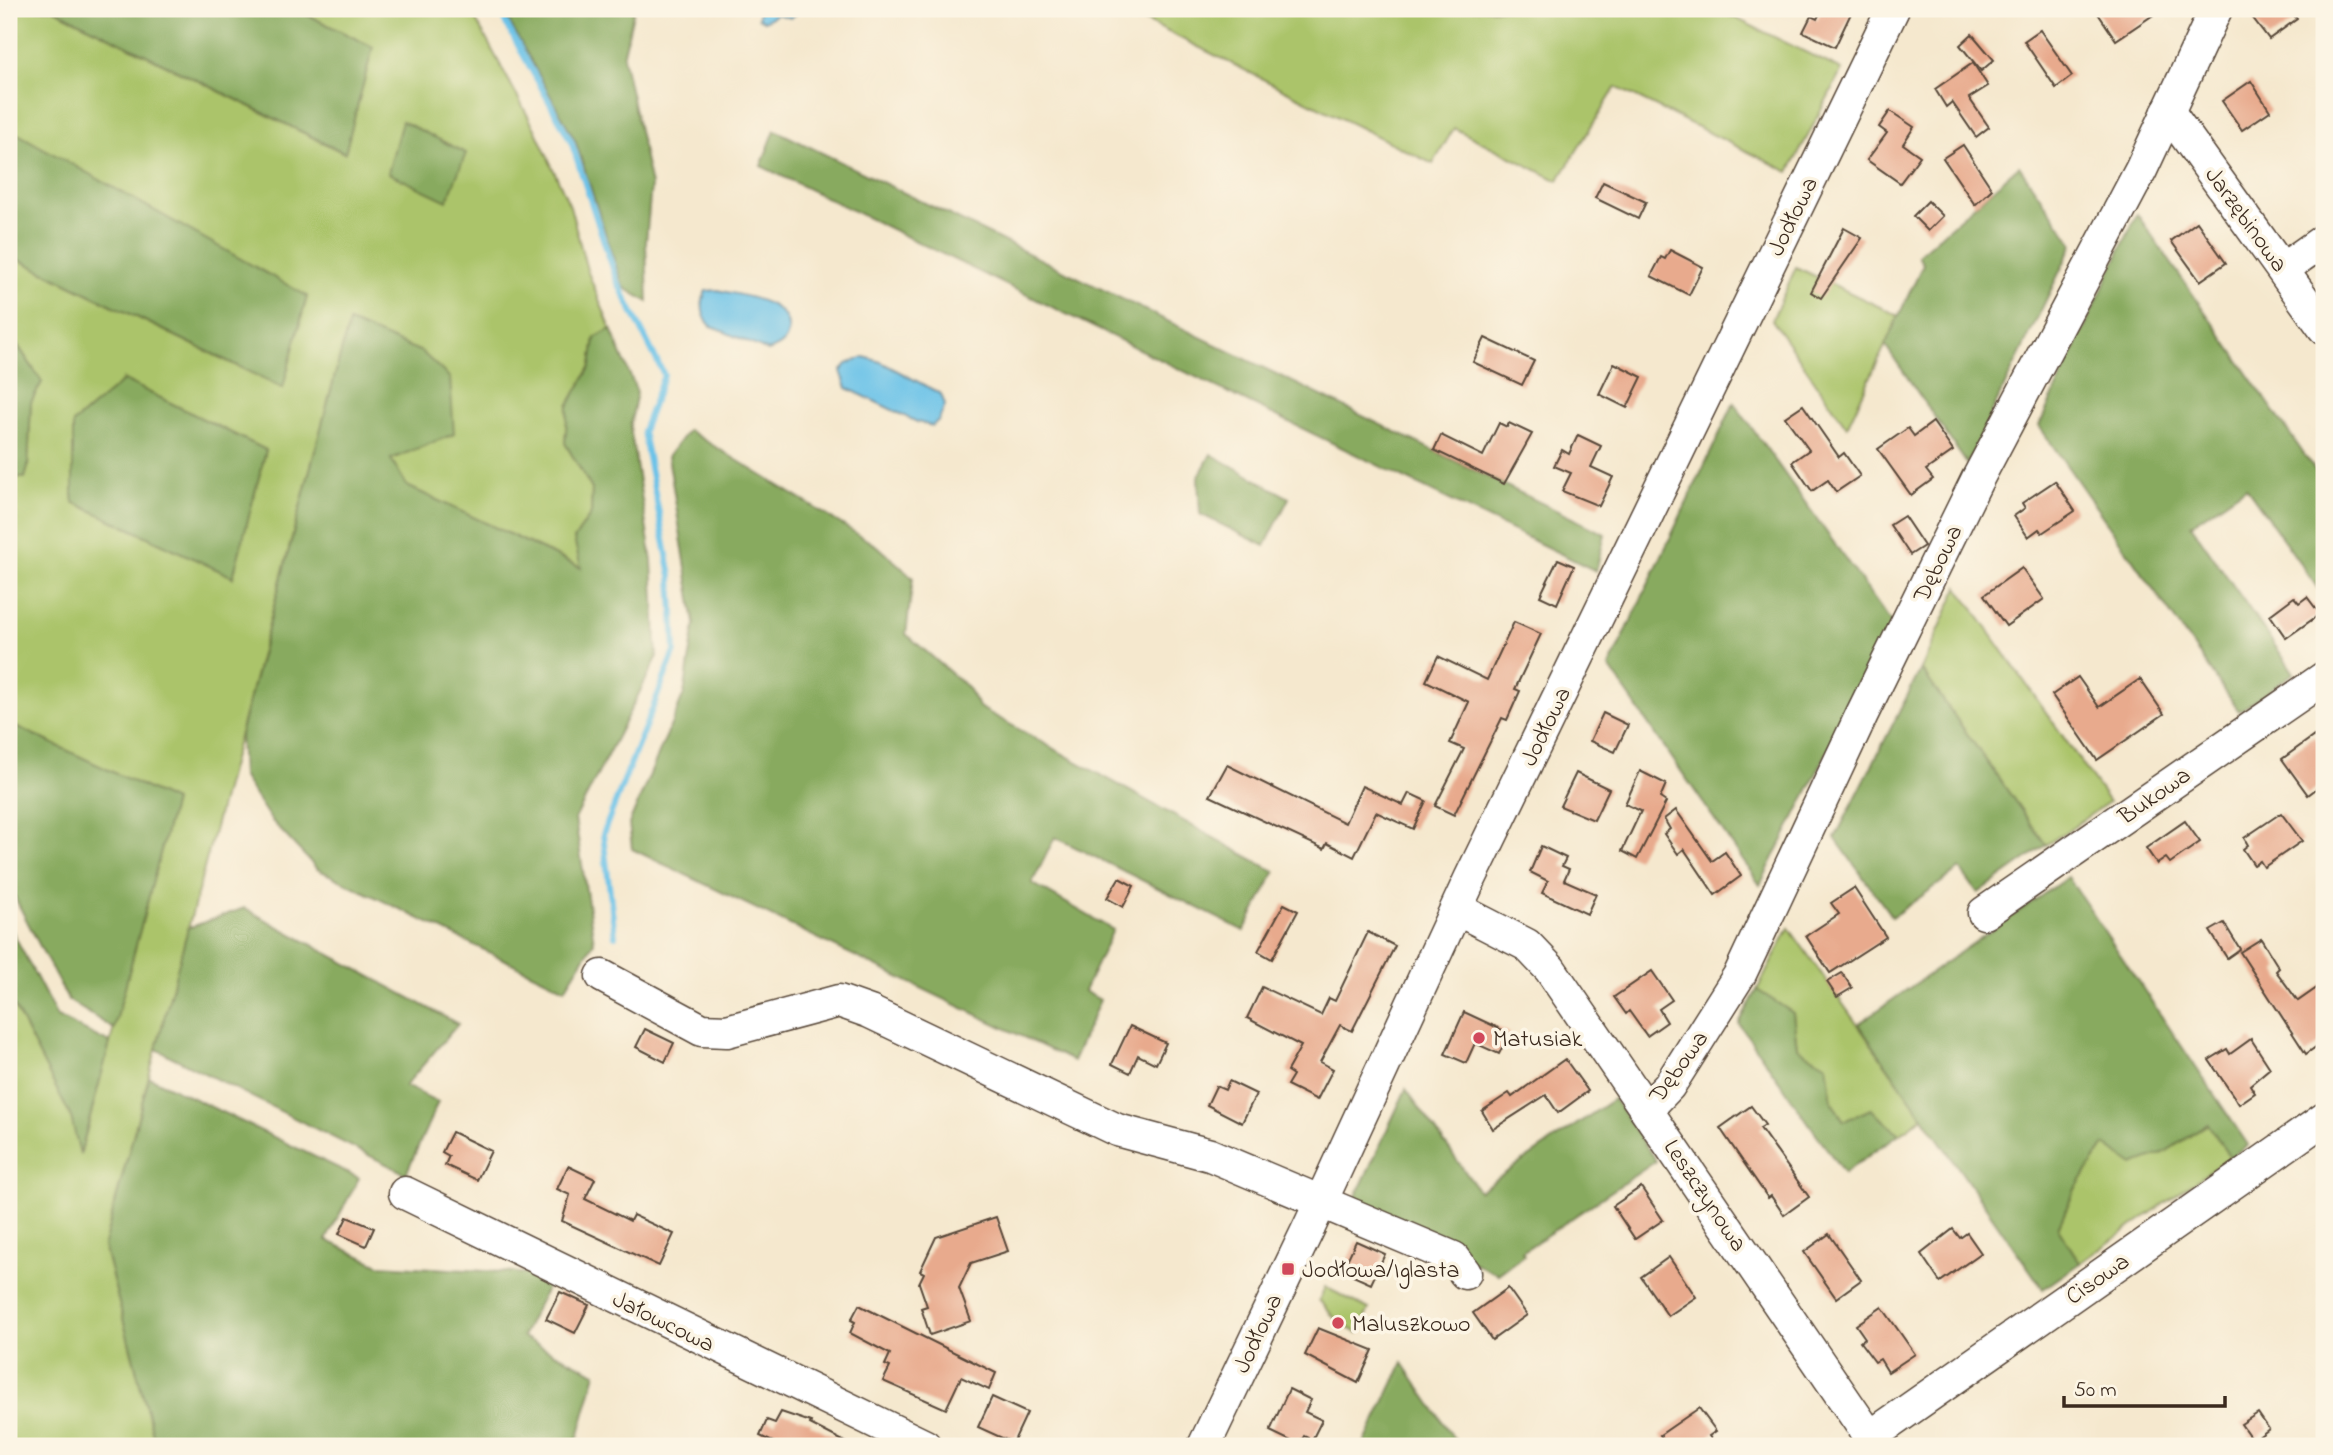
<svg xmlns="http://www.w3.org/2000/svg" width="2333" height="1455" font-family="'Indie Flower',sans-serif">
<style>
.green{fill:#abc46a;stroke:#737744;stroke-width:2;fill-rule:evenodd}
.forest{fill:#88aa5e;stroke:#626a3e;stroke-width:2}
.water{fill:#6bc2e8;stroke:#537683;stroke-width:2}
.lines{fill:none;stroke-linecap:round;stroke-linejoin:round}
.stream{stroke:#6bc2e8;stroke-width:6}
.building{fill:#e8aa8d}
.minor-casing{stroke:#574638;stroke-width:35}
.minor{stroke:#fff;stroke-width:32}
.poi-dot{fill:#d1495b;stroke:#fcf5e5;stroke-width:2.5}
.labels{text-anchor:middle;stroke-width:7;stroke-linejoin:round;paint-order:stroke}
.street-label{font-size:24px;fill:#3b2a1e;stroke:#fcf5e5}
.poi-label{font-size:24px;fill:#3b2a1e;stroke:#fcf5e5;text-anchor:start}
</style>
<rect width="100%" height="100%" fill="#fcf5e5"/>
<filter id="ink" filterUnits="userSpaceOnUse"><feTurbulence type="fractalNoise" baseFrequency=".0143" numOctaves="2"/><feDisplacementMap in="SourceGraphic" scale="14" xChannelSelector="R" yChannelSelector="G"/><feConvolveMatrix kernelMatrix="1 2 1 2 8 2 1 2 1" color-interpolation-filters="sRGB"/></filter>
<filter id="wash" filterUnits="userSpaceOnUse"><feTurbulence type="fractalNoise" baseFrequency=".00686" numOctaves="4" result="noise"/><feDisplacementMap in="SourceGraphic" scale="28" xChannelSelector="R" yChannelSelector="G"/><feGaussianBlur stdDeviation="1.57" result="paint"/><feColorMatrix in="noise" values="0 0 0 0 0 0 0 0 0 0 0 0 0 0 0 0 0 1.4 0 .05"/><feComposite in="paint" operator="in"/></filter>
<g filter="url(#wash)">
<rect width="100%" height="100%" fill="#f5e8ce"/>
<g class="green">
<path d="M9 9H53L344 153 373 47 295 9H470L535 129 570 206 587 270 611 329 595 338 591 366 568 406 565 443 592 489 591 514 574 539 582 568 407 486 391 459 454 434 422 352 349 323 104 1245 156 1446H9V996L71 1117 81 1152 174 801 9 723V477H25L28 467 31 402 42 382 9 332V255L282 388 307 297 9 129ZM124 380 266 450 233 577Z"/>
<polygon points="1122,9 1717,9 1842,70 1789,172 1616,87 1558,181 1454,128 1433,164"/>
<polygon points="1796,267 1899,316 1847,427 1772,320"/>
<polygon points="1958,587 2109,802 2046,845 1921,669"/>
<polygon points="1789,928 1923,1117 1899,1134 1871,1109 1845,1122 1832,1103 1827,1065 1797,1048 1793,1013 1757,990"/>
<polygon points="2208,1124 2230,1157 2080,1263 2058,1228 2075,1189 2105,1145 2162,1154"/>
<polygon points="1325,1287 1369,1309 1358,1333 1341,1325 1319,1300"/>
</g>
<g class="forest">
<polygon points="53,9 295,9 373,47 345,153"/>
<polygon points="502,9 634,9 623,57 651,185 646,242 648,302 623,287 575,140"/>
<polygon points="402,121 466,153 447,201 388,173"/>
<polygon points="9,129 307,296 283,388 9,255"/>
<polygon points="775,130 1605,534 1596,571 761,166"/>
<polygon points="2019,166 2073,244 1967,464 1885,345 1923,264 1918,255"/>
<polygon points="2137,214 2324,483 2324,597 2246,487 2191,525 2294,673 2239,711 2039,426"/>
<polygon points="349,322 422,352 450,378 454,434 391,459 407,486 581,568 574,539 591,514 592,489 565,443 568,406 591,366 595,338 611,329 637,392 630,427 652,561 657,658 575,819 594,942 565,989 317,869 271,820 242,776 240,735"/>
<polygon points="9,332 42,382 31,402 28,467 25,478 9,477"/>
<polygon points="124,380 266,450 233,577 73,502 73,423"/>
<polygon points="1734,403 1892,624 1760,885 1609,667"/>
<polygon points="688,430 880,548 913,578 906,634 967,687 979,707 1275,872 1244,931 1055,837 1032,883 1113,930 1084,991 1100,1000 1073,1061 632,849 629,824 684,694 695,624 668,456"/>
<polygon points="1211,454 1289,498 1265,546 1200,514 1198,478"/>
<polygon points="1921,669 2046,845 1978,893 1960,869 1892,917 1835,838"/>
<polygon points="9,723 174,801 114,1029 68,1000 16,900 9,869"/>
<polygon points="2068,877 2248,1145 2230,1157 2208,1124 2162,1154 2133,1165 2105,1145 2075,1189 2058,1228 2080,1263 2043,1289 1858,1024"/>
<polygon points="244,908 458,1024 405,1086 438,1102 406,1174 156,1049 188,928"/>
<polygon points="9,925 57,1017 110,1043 80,1154 71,1117 9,996"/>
<polygon points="1757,990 1793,1013 1797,1048 1827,1065 1832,1103 1844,1121 1871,1109 1899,1134 1844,1173 1739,1024"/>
<polygon points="149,1077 359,1178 326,1240 379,1265 553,1275 522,1337 596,1373 578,1438 567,1446 156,1446 104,1245"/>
<polygon points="1406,1089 1479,1191 1614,1099 1656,1161 1522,1252 1524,1255 1498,1274 1351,1207"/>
<polygon points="1403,1363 1459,1446 1363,1446"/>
</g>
<g class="water">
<polygon points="759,9 801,9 791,18 777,14 764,21 758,18"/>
<path d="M718 290C741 296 792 300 788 333 786 344 778 347 768 351L711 326C701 315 700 304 706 291Z"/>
<polygon points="864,357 881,362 941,394 945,405 939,420 932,426 917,422 847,388 841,371 847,364"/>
</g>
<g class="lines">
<polyline class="stream" points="498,9 571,141 617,281 664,375 643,431 671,576 675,651 603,834 615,936"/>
</g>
<g id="blocks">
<g class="building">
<polygon points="1822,9 1853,9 1835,47 1803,32 1811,16 1817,19"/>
<polygon points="2095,9 2162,9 2116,40"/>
<polygon points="2246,9 2289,9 2297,19 2269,39"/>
<polygon points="2040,30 2072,76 2056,88 2024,41"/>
<polygon points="1972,34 1994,60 1981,71 1960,45"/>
<polygon points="1973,63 1988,86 1969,98 1989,127 1976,137 1952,102 1946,107 1935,89"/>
<polygon points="2251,81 2270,111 2242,130 2222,101"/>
<polygon points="1890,111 1914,127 1903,144 1920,156 1900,183 1867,160 1887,133 1879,127"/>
<polygon points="1963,145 1992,189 1975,205 1943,158"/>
<polygon points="1603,182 1646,202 1638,219 1595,198"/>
<polygon points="1928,201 1943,216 1928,231 1913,216"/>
<polygon points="2197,222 2226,263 2200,281 2171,241"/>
<polygon points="1844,228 1862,238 1821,298 1811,292"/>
<polygon points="1670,250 1703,267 1689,295 1651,276 1661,257 1665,259"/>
<polygon points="1485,338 1534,361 1522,385 1473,362"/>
<polygon points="1614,363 1642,377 1627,408 1599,394"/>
<polygon points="1803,405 1839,457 1844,453 1860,476 1836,492 1828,480 1812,491 1792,462 1809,450 1785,417"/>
<polygon points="1933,422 1953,451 1926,470 1933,479 1911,495 1878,449 1908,428 1914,436"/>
<polygon points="1499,423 1507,427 1509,423 1532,434 1504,484 1434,450 1441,435 1483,456"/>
<polygon points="1578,435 1601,446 1591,467 1613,477 1599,506 1562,491 1571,473 1554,466 1562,450 1569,454"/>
<polygon points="2055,481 2075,511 2042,533 2039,529 2028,537 2014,516 2025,508 2022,503"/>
<polygon points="1904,516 1924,546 1910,555 1890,525"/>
<polygon points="1558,559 1574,566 1557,604 1540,596"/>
<polygon points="2022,568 2044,599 2006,626 1984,595"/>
<polygon points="2294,597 2299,603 2307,597 2320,614 2286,638 2270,615"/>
<polygon points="1514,622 1541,634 1515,689 1520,691 1507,720 1502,718 1454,815 1435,806 1464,749 1450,743 1469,702 1426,681 1438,656 1487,680"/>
<polygon points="2078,677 2099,707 2140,679 2164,714 2097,760 2052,695"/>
<polygon points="1603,713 1628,725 1615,752 1590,741"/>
<polygon points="2314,736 2324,750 2324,783 2308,795 2282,759"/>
<polygon points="1227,765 1345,823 1362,786 1403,805 1409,793 1426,801 1413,829 1376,812 1354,857 1327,843 1324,849 1210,796"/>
<polygon points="1640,771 1666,784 1660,798 1666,802 1637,859 1622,851 1641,811 1625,804"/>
<polygon points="1576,773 1609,789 1594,820 1560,806"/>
<polygon points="1676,810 1712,861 1725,852 1741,876 1715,895 1684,849 1678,854 1664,834 1670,829 1664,819"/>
<polygon points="2281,813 2302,841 2264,867 2260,861 2254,865 2243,849 2248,845 2244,838"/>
<polygon points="2185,821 2200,842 2170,863 2166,858 2157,864 2146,848"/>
<polygon points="1541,846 1566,858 1562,866 1569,869 1564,880 1596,894 1587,914 1542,893 1548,881 1530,872"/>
<polygon points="1119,878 1134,886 1123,907 1107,898"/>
<polygon points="1854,888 1886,937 1830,973 1806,936 1839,914 1831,903"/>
<polygon points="1284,904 1298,911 1272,959 1258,951"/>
<polygon points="2224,923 2240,949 2227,958 2210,931"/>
<polygon points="1368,932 1395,946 1352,1031 1340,1025 1320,1062 1333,1069 1317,1100 1287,1085 1293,1075 1287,1071 1301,1046 1247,1018 1262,987 1321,1015 1329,998 1335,1001"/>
<polygon points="2261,939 2279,968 2276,971 2298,1001 2324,983 2324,1041 2306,1054 2240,952"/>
<polygon points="1652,971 1672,1000 1659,1009 1667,1022 1647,1036 1629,1011 1626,1014 1614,997"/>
<polygon points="1842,973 1852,988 1837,997 1827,982"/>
<polygon points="1464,1012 1509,1033 1499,1054 1475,1043 1466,1063 1445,1054"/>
<polygon points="1130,1026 1166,1043 1156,1064 1138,1055 1130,1073 1112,1064"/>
<polygon points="645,1029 674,1043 665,1062 636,1047"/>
<polygon points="2251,1039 2270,1068 2250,1085 2255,1093 2239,1104 2209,1060 2227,1049 2230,1054"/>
<polygon points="1565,1059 1588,1091 1558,1113 1546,1095 1493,1129 1482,1111 1509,1093 1512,1097"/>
<polygon points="1229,1081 1256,1094 1242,1123 1207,1105 1216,1086 1225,1090"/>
<polygon points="1751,1106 1765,1125 1760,1128 1809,1197 1784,1215 1771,1196 1768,1198 1720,1128"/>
<polygon points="452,1132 491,1151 477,1180 445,1165 449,1156 442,1152"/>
<polygon points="568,1166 595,1179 585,1199 630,1221 633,1215 674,1234 659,1266 562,1221 570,1195 557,1189"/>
<polygon points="1641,1187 1663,1220 1635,1239 1613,1206"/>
<polygon points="347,1217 374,1228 366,1246 339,1234"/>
<polygon points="996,1217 1008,1251 971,1263 959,1288 971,1321 930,1335 921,1308 927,1306 919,1283 924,1273 920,1271 936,1237"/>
<polygon points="1953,1229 1960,1238 1967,1233 1981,1253 1940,1282 1921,1254"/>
<polygon points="1829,1234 1861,1280 1836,1298 1804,1252"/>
<polygon points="1356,1241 1385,1254 1371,1284 1342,1271"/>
<polygon points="1669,1257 1696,1297 1668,1316 1641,1277"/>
<polygon points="1508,1288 1527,1315 1492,1340 1473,1313"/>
<polygon points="560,1292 589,1305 575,1333 546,1319"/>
<polygon points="859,1305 996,1373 989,1390 961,1377 946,1409 883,1381 890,1367 885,1365 890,1354 850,1333 855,1322 851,1320"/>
<polygon points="1882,1307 1915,1354 1888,1372 1880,1359 1875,1362 1860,1342 1865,1338 1856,1325"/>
<polygon points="1318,1328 1373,1350 1358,1383 1305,1355"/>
<polygon points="1289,1389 1311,1400 1305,1412 1322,1420 1312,1440 1304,1436 1299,1445 1270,1431"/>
<polygon points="992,1397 1027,1413 1013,1443 978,1427"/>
<polygon points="1699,1408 1716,1431 1709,1436 1716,1446 1668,1446 1660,1435"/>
<polygon points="781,1412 811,1422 810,1424 853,1446 781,1446 760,1436 767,1420 775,1423"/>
<polygon points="2258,1413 2269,1429 2253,1441 2241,1424"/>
</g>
</g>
</g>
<g filter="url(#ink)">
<use href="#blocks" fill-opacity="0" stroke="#574638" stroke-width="2"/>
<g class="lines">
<g class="minor-casing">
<g id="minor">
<polyline points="2168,111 2324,328"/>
<polyline points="2283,269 2324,240"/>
<polyline points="1457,909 1527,945 1550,969 1876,1446"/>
<polyline points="1984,913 2324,678"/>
<polyline points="602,976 702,1030 727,1031 839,1001 870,1012 1117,1130 1210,1155 1454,1258 1465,1273"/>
<polyline points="1647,1109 1669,1086 1740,974 1862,714 1977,480 2141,170 2216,9"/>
<polyline points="405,1193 925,1446"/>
<polyline points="1870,1437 2324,1119"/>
<polyline points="1204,1446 1311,1223 1470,879 1893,9"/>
</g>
</g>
<use href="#minor" class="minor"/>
</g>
</g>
<g class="poi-dot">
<circle cx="1479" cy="1038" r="7"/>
<rect x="1281" y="1262" width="14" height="14" rx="3.5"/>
<circle cx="1338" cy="1323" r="7"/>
</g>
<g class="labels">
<g class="street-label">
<text transform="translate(1792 216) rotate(-64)" y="8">Jodłowa</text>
<text transform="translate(2247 219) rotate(54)" y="8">Jarzębinowa</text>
<text transform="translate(1937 563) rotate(-64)" y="8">Dębowa</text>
<text transform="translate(1545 726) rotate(-64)" y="8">Jodłowa</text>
<text transform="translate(2154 795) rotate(-35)" y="8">Bukowa</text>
<text transform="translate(1678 1066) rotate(-54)" y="8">Dębowa</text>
<text transform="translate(1706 1195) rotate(56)" y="8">Leszczynowa</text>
<text transform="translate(2097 1278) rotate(-35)" y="8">Cisowa</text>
<text transform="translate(664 1321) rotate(26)" y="8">Jałowcowa</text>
<text transform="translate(1257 1333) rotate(-65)" y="8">Jodłowa</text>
</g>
<g class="poi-label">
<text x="1493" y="1046">Matusiak</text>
<text x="1302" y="1277">Jodłowa/Iglasta</text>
<text x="1352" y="1331">Maluszkowo</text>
</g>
</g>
<rect width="2333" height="1455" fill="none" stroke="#fcf5e5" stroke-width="35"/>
<path d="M2064 1396v10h161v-10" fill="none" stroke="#3b2a1e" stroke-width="3.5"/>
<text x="2074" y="1396" font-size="21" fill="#3b2a1e" stroke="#fcf5e5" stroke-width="5" paint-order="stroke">50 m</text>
</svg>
